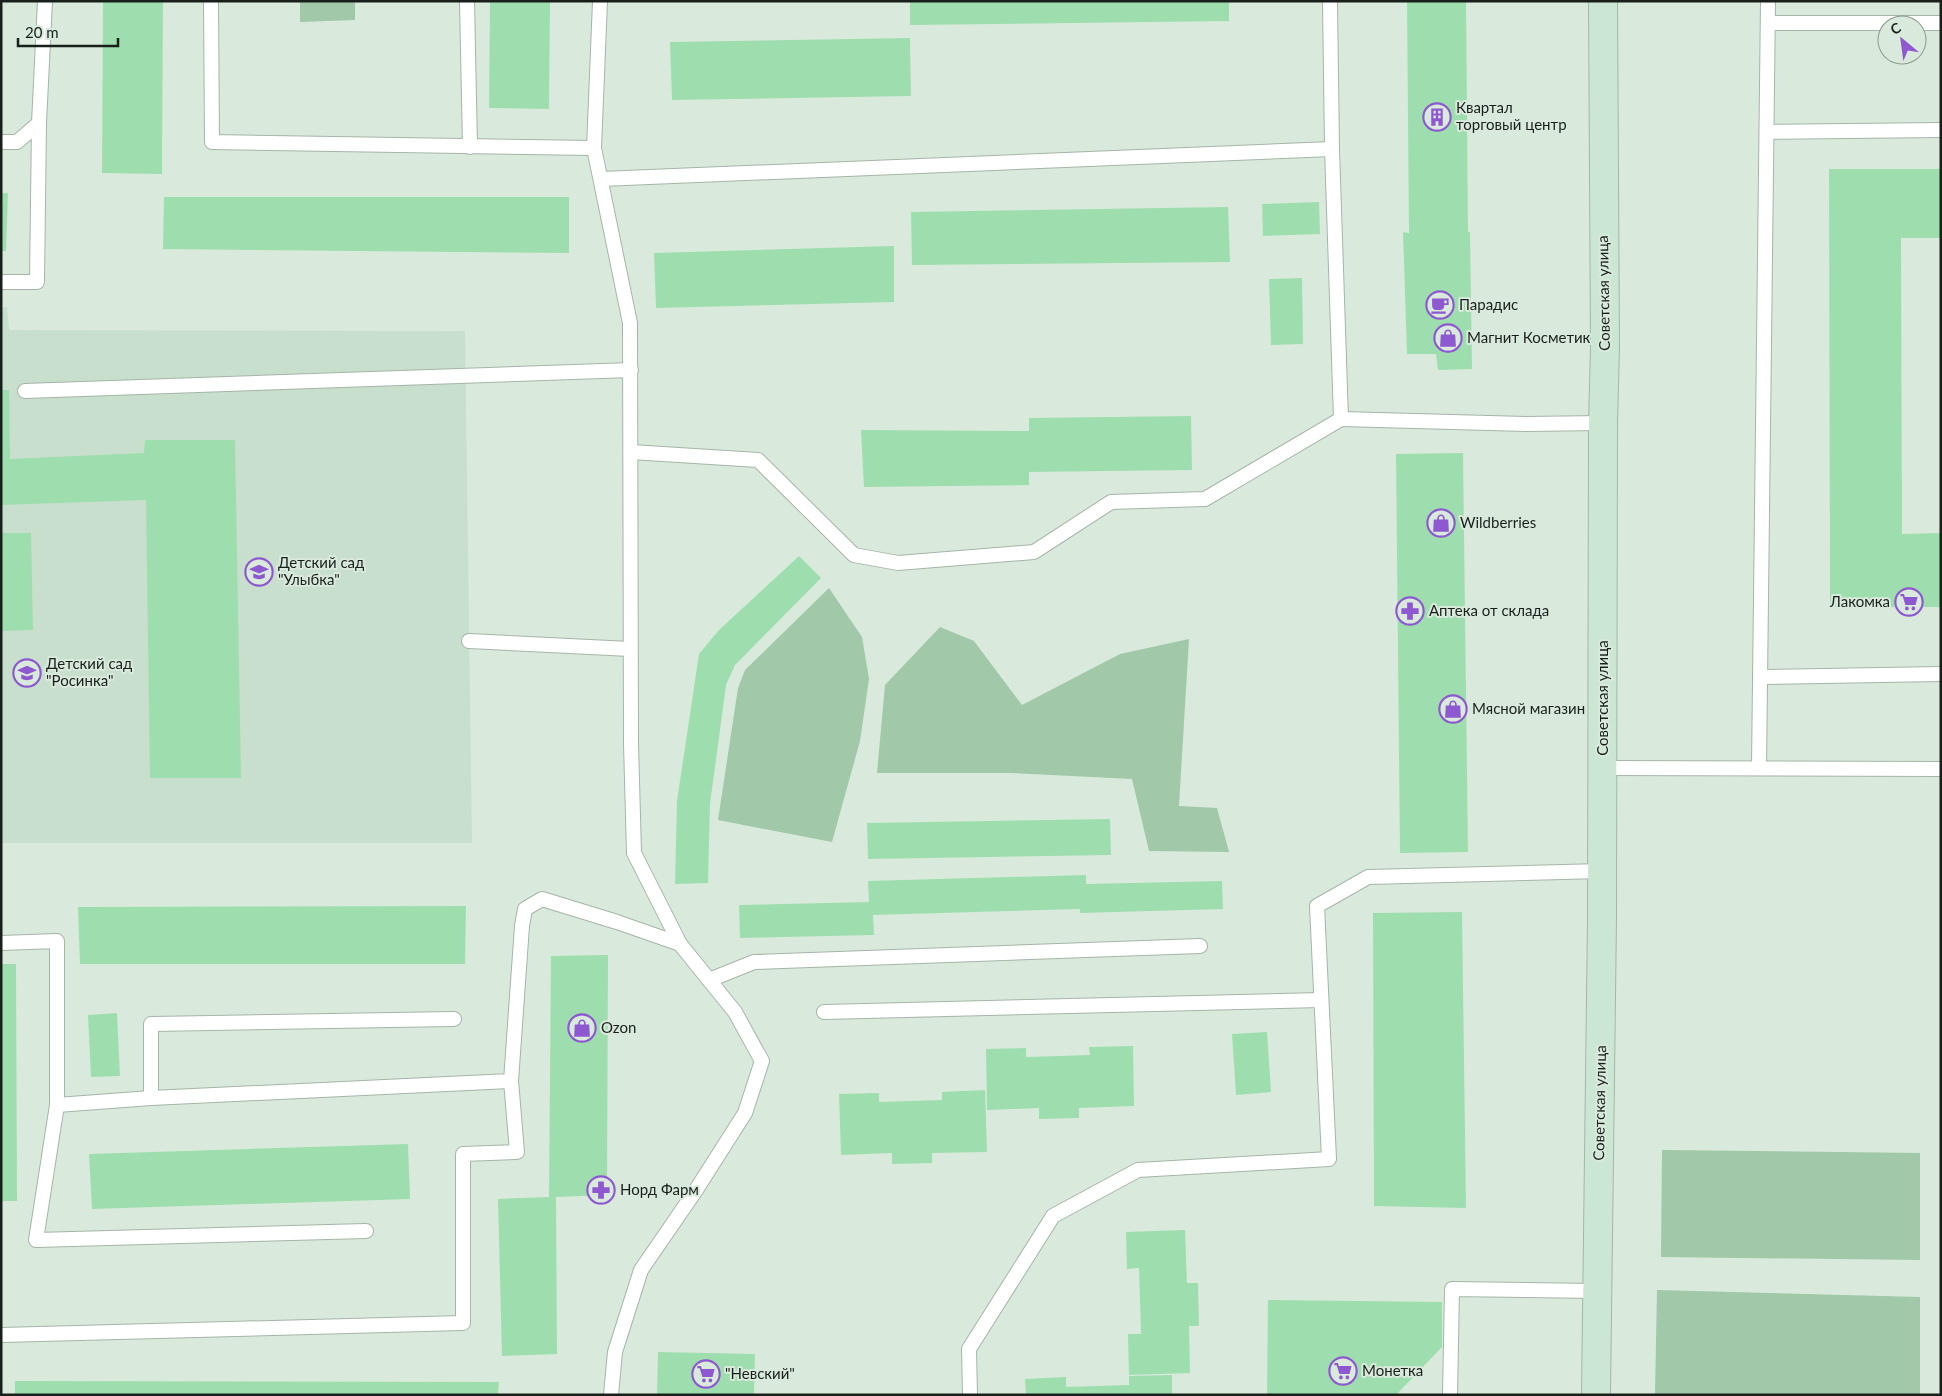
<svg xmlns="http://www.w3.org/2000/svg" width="1942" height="1396" font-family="Lato,sans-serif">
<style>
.built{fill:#c8dfcd}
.green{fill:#a0c8a9}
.building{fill:#9edeae}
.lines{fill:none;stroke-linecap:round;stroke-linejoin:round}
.lane-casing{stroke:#a5b5a8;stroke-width:16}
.secondary-casing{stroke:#a5b5a8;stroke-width:30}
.lane{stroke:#fff;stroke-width:14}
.secondary{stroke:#cce6d4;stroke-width:28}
.labels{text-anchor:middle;stroke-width:4;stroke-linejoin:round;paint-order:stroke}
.poi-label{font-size:15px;fill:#19201b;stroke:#d9eadc;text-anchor:start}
.street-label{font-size:15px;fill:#19201b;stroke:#d9eadc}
</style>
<rect width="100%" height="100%" fill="#d9eadc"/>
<polygon class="built" points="7,307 9,330 465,331 472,843 1,843 1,308"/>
<g class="green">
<polygon points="300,1 355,1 355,20 300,22"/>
<polygon points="829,588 862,637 869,679 860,741 832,842 718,820 738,688 745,670"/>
<polygon points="940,627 974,641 1022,705 1120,654 1189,639 1179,806 1217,808 1229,852 1149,851 1132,779 1011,773 877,773 885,685"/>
<polygon points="1662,1150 1920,1153 1920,1260 1661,1257"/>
<polygon points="1657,1290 1920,1297 1920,1395 1655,1395"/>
</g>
<g class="building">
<polygon points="103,1 163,1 162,174 102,173"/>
<polygon points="490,1 550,1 549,109 489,108"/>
<polygon points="910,1 1229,1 1229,21 910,25"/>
<polygon points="1407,1 1466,1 1468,232 1470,232 1472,369 1438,370 1436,354 1407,354 1403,232 1409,233"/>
<polygon points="910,38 911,96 672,100 670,42"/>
<polygon points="1829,169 1941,169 1941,238 1901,238 1902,534 1941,533 1941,607 1830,607"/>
<polygon points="1,193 8,193 6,251 1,251"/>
<polygon points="164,197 569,197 569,253 163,249"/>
<polygon points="1319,202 1320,234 1263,236 1262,204"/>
<polygon points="1228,207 1230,262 912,265 911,212"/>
<polygon points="894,246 894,302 656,308 654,253"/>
<polygon points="1302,278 1303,344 1271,345 1269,279"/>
<polygon points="1,390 9,390 10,459 144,453 145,440 235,440 241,778 150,778 146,500 1,505"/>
<polygon points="1191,416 1192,470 1029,472 1029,485 864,487 861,430 1029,431 1029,418"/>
<polygon points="1463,453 1468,852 1400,853 1396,454"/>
<polygon points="1,533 31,533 33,630 1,631"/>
<polygon points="799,556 821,578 735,665 726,685 710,804 708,883 675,884 677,801 699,654 719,630"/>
<polygon points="1110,819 1111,855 868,859 867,823"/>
<polygon points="1086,875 1086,884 1222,881 1223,909 1080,913 1080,909 873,915 874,935 740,938 739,905 869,902 868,881"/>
<polygon points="466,906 465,964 80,964 78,907"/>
<polygon points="1462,912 1466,1208 1374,1206 1373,913"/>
<polygon points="608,955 607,1195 556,1197 557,1354 502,1356 498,1199 549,1197 551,956"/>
<polygon points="1,964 16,964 17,1201 1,1201"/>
<polygon points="117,1013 120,1076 91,1077 88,1015"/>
<polygon points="1267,1032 1271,1092 1236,1095 1232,1034"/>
<polygon points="1133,1046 1134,1106 1079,1108 1079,1118 1039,1119 1039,1108 987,1110 986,1049 1026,1048 1026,1057 1090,1055 1089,1047"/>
<polygon points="985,1090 987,1152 932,1153 932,1163 892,1164 892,1153 841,1155 839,1094 879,1093 879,1102 942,1100 942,1092"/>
<polygon points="408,1144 410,1199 92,1209 89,1154"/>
<polygon points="1185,1230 1187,1283 1198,1283 1199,1326 1189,1326 1190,1373 1129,1375 1128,1334 1141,1334 1139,1268 1127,1269 1126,1232"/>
<polygon points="1268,1300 1442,1302 1442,1347 1396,1395 1267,1395"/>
<polygon points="658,1352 755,1354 754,1395 657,1395"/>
<polygon points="1172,1375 1172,1395 1026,1395 1025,1379 1066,1377 1066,1387 1129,1385 1129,1376"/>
<polygon points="15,1381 499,1382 498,1395 15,1395"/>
</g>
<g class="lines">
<g class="lane-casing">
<g id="lane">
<polyline points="211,1 212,142 594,148"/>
<polyline points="467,1 470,147"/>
<polyline points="600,1 594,148 630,323 631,744 634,853 680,944 735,1012 762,1061 745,1113 696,1190 641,1270 615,1352 611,1395"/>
<polyline points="1330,1 1332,149 1341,419 1526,424 1603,423"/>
<polyline points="1768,23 1941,23"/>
<polyline points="1767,132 1941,130"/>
<polyline points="1,142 17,142 39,123 45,1"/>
<polyline points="601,179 1332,149"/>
<polyline points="1,282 37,282 39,123"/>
<polyline points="25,391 631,370"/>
<polyline points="631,452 758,460 854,555 898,563 1034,552 1111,502 1205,499 1341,419"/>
<polyline points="469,641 630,649"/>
<polyline points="1760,677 1941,674"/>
<polyline points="1602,768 1941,769"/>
<polyline points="1759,768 1768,1"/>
<polyline points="1,943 57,941 57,1105 151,1098 511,1081 522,926 525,909 542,899 617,922 680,944"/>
<polyline points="709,980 754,962 1200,946"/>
<polyline points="824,1012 1321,1000"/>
<polyline points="151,1098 151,1024 454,1019"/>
<polyline points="57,1105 36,1240 366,1231"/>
<polyline points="1,1335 463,1323 463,1154 517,1152 511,1081"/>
<polyline points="970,1395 969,1349 1053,1216 1138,1170 1329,1159 1317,906 1368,877 1602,871"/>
<polyline points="1450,1395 1452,1289 1597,1291"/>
</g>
</g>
<g class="secondary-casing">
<polyline id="secondary" points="1596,1395 1602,918 1603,423 1605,348 1603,1"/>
</g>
<use href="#lane" class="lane"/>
<use href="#secondary" class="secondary"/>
</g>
<defs>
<g id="building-ring" transform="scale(1.4375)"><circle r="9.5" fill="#d9eadc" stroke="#8e58d0" stroke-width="1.5"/><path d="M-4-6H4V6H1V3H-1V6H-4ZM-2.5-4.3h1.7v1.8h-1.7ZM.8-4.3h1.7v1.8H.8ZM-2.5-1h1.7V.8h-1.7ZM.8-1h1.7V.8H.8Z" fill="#8e58d0"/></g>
<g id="cafe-ring" transform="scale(1.4375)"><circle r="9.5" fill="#d9eadc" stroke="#8e58d0" stroke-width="1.5"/><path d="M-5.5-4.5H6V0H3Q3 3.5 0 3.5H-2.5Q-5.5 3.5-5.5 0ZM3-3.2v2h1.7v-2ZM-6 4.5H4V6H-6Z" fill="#8e58d0"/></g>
<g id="shop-ring" transform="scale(1.4375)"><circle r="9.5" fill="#d9eadc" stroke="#8e58d0" stroke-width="1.5"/><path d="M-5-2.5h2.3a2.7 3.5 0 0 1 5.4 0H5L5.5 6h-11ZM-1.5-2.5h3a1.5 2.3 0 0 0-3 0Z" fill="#8e58d0"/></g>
<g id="school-ring" transform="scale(1.4375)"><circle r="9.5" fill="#d9eadc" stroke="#8e58d0" stroke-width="1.5"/><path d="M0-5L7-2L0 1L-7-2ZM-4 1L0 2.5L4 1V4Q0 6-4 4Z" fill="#8e58d0"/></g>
<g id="supermarket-ring" transform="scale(1.4375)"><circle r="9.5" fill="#d9eadc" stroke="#8e58d0" stroke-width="1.5"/><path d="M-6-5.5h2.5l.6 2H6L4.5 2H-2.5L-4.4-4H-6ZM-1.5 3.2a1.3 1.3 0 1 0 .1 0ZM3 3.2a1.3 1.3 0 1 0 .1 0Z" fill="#8e58d0"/></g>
<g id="pharmacy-ring" transform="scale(1.4375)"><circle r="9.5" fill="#d9eadc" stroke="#8e58d0" stroke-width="1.5"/><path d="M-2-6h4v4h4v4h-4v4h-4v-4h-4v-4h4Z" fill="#8e58d0"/></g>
</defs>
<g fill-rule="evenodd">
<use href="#building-ring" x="1437" y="117"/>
<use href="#cafe-ring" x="1440" y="305"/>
<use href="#shop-ring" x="1448" y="338"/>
<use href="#shop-ring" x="1441" y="523"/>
<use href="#school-ring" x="259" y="572"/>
<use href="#supermarket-ring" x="1909" y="602"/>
<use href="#pharmacy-ring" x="1410" y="611"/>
<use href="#school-ring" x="27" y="673"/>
<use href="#shop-ring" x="1453" y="709"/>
<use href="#shop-ring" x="582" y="1028"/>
<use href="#pharmacy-ring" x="601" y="1190"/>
<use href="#supermarket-ring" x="1343" y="1371"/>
<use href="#supermarket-ring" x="706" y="1374"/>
</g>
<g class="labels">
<g class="poi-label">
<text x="1456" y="113">Квартал<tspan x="1456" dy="17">торговый центр</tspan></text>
<text x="1459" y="310">Парадис</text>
<text x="1467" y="343">Магнит Косметик</text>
<text x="1460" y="528">Wildberries</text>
<text x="278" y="568">Детский сад<tspan x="278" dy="17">"Улыбка"</tspan></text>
<text x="1890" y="607" text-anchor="end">Лакомка</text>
<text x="1429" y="616">Аптека от склада</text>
<text x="46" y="669">Детский сад<tspan x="46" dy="17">"Росинка"</tspan></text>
<text x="1472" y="714">Мясной магазин</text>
<text x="601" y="1033">Ozon</text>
<text x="620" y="1195">Норд Фарм</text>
<text x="1362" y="1376">Монетка</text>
<text x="725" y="1379">"Невский"</text>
</g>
<g class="street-label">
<text transform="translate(1604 293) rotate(-91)" y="5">Советская улица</text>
<text transform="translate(1603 698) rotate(-90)" y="5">Советская улица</text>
<text transform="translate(1600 1103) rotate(-89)" y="5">Советская улица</text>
</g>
</g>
<rect width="1942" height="1396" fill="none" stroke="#19201b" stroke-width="5"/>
<g transform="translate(1902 40) rotate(331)"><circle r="24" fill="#d9eadc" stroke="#8c998f"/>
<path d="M0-4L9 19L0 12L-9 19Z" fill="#8e58d0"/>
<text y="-8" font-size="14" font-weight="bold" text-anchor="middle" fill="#19201b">С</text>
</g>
<path d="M18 38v8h100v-8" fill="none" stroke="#19201b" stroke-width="2.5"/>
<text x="25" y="38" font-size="15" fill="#19201b" stroke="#d9eadc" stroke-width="4" paint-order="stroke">20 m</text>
</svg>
